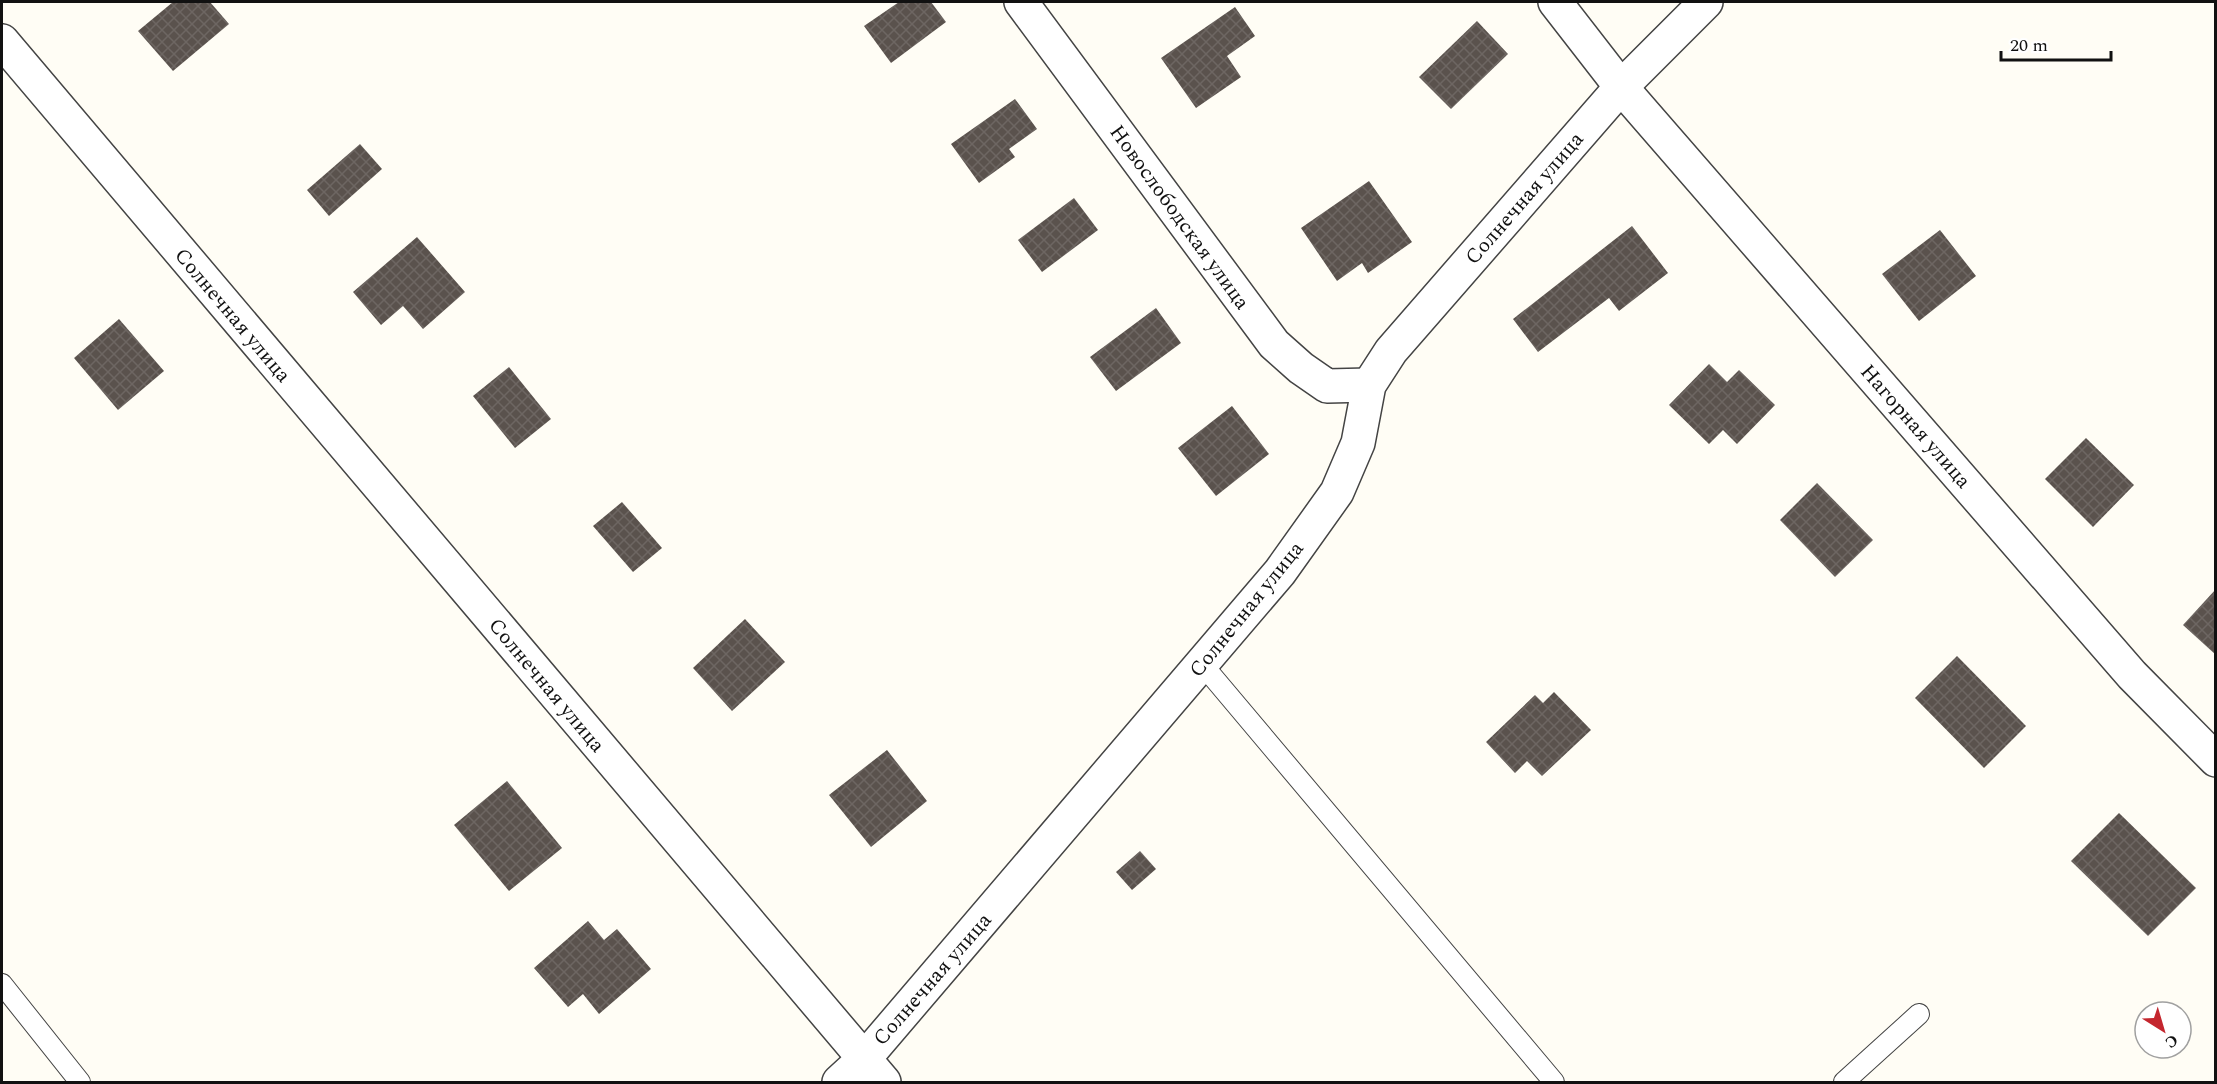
<svg xmlns="http://www.w3.org/2000/svg" width="2217" height="1084" font-family="Spectral,serif">
<style>
.building{fill:url(#building-cross-hatch)}
.lines{fill:none;stroke-linecap:round;stroke-linejoin:round}
.service-casing{stroke:#444;stroke-width:22}
.minor-casing{stroke:#444;stroke-width:36}
.service{stroke:#fff;stroke-width:20}
.minor{stroke:#fff;stroke-width:33}
.labels{text-anchor:middle;stroke-width:6;stroke-linejoin:round;paint-order:stroke}
.street-label{font-size:21px;fill:#111;stroke:#fff}
</style>
<defs>
<pattern id="building-cross-hatch" width="8" height="8" patternUnits="userSpaceOnUse" patternTransform="scale(1.5)"><rect width="8" height="8" fill="#5a524d"/><path d="M0 0l8 8M0 8l8-8" fill="none" stroke="#6d6662"/></pattern>
</defs>
<rect width="100%" height="100%" fill="#fffdf5"/>
<g class="building">
<polygon points="173,2 210,2 229,24 173,71 138,31"/>
<polygon points="899,2 931,2 946,22 891,63 864,26"/>
<polygon points="1235,7 1255,36 1227,56 1241,77 1196,108 1161,58"/>
<polygon points="1477,21 1508,54 1451,109 1419,77"/>
<polygon points="1015,99 1037,129 1009,149 1015,157 979,183 951,144"/>
<polygon points="360,144 382,169 329,216 307,190"/>
<polygon points="1369,181 1412,242 1368,273 1362,263 1337,281 1301,228"/>
<polygon points="1074,198 1098,230 1042,272 1018,240"/>
<polygon points="1632,226 1668,273 1619,311 1609,298 1538,352 1513,319"/>
<polygon points="1940,230 1976,276 1919,321 1882,274"/>
<polygon points="417,237 465,292 423,329 403,306 381,325 353,292"/>
<polygon points="1156,308 1181,343 1116,391 1090,357"/>
<polygon points="119,319 164,371 118,410 74,358"/>
<polygon points="1709,364 1727,382 1739,370 1775,405 1737,444 1723,430 1709,444 1669,405"/>
<polygon points="509,367 551,419 515,448 473,396"/>
<polygon points="1232,406 1269,454 1216,496 1178,448"/>
<polygon points="2086,438 2134,485 2093,527 2045,479"/>
<polygon points="1817,483 1873,540 1835,577 1780,520"/>
<polygon points="622,502 662,548 633,572 593,526"/>
<polygon points="2216,589 2216,655 2183,625"/>
<polygon points="745,619 785,662 732,711 693,668"/>
<polygon points="1957,656 2026,726 1984,768 1915,698"/>
<polygon points="1554,692 1591,730 1542,776 1527,761 1515,773 1486,742 1535,695 1543,703"/>
<polygon points="887,750 927,801 871,847 829,795"/>
<polygon points="507,781 562,848 509,891 454,825"/>
<polygon points="2119,813 2196,888 2148,936 2071,861"/>
<polygon points="1140,851 1156,869 1132,890 1116,872"/>
<polygon points="588,921 604,940 617,929 651,969 599,1014 583,994 568,1007 534,968"/>
</g>
<g class="lines">
<g class="service-casing">
<g id="service">
<polyline points="1202,664 1554,1082"/>
<polyline points="2,984 80,1082"/>
<polyline points="1844,1082 1919,1014"/>
</g>
</g>
<g class="minor-casing">
<g id="minor">
<polyline points="1021,2 1274,344 1301,368 1327,386 1369,385"/>
<polyline points="1555,2 1621,87 2132,675 2216,760"/>
<polyline points="2,41 884,1082"/>
<polyline points="839,1082 864,1059 1280,572 1337,492 1358,443 1369,385 1391,351 1621,87 1706,2"/>
</g>
</g>
<use href="#service" class="service"/>
<use href="#minor" class="minor"/>
</g>
<g class="labels">
<g class="street-label">
<text transform="translate(1524 198) rotate(-49)" y="7">Солнечная улица</text>
<text transform="translate(1180 217) rotate(54)" y="7">Новослободская улица</text>
<text transform="translate(233 315) rotate(50)" y="7">Солнечная улица</text>
<text transform="translate(1916 426) rotate(49)" y="7">Нагорная улица</text>
<text transform="translate(1246 609) rotate(-51)" y="7">Солнечная улица</text>
<text transform="translate(547 685) rotate(50)" y="7">Солнечная улица</text>
<text transform="translate(932 979) rotate(-49)" y="7">Солнечная улица</text>
</g>
</g>
<rect width="2217" height="1084" fill="none" stroke="#111111" stroke-width="6"/>
<g transform="translate(2163 1030) rotate(143)"><circle r="28" fill="#ffffff" stroke="#a0a0a0" stroke-width="1.5"/>
<path d="M0-4.5L10 22L0 15L-10 22Z" fill="#c4262e"/>
<text y="-9" font-size="16" font-weight="bold" text-anchor="middle" fill="#111111">С</text>
</g>
<path d="M2001 51v9h110v-9" fill="none" stroke="#111111" stroke-width="3"/>
<text x="2010" y="51" font-size="18" fill="#111111" stroke="#ffffff" stroke-width="4.5" paint-order="stroke">20 m</text>
</svg>
